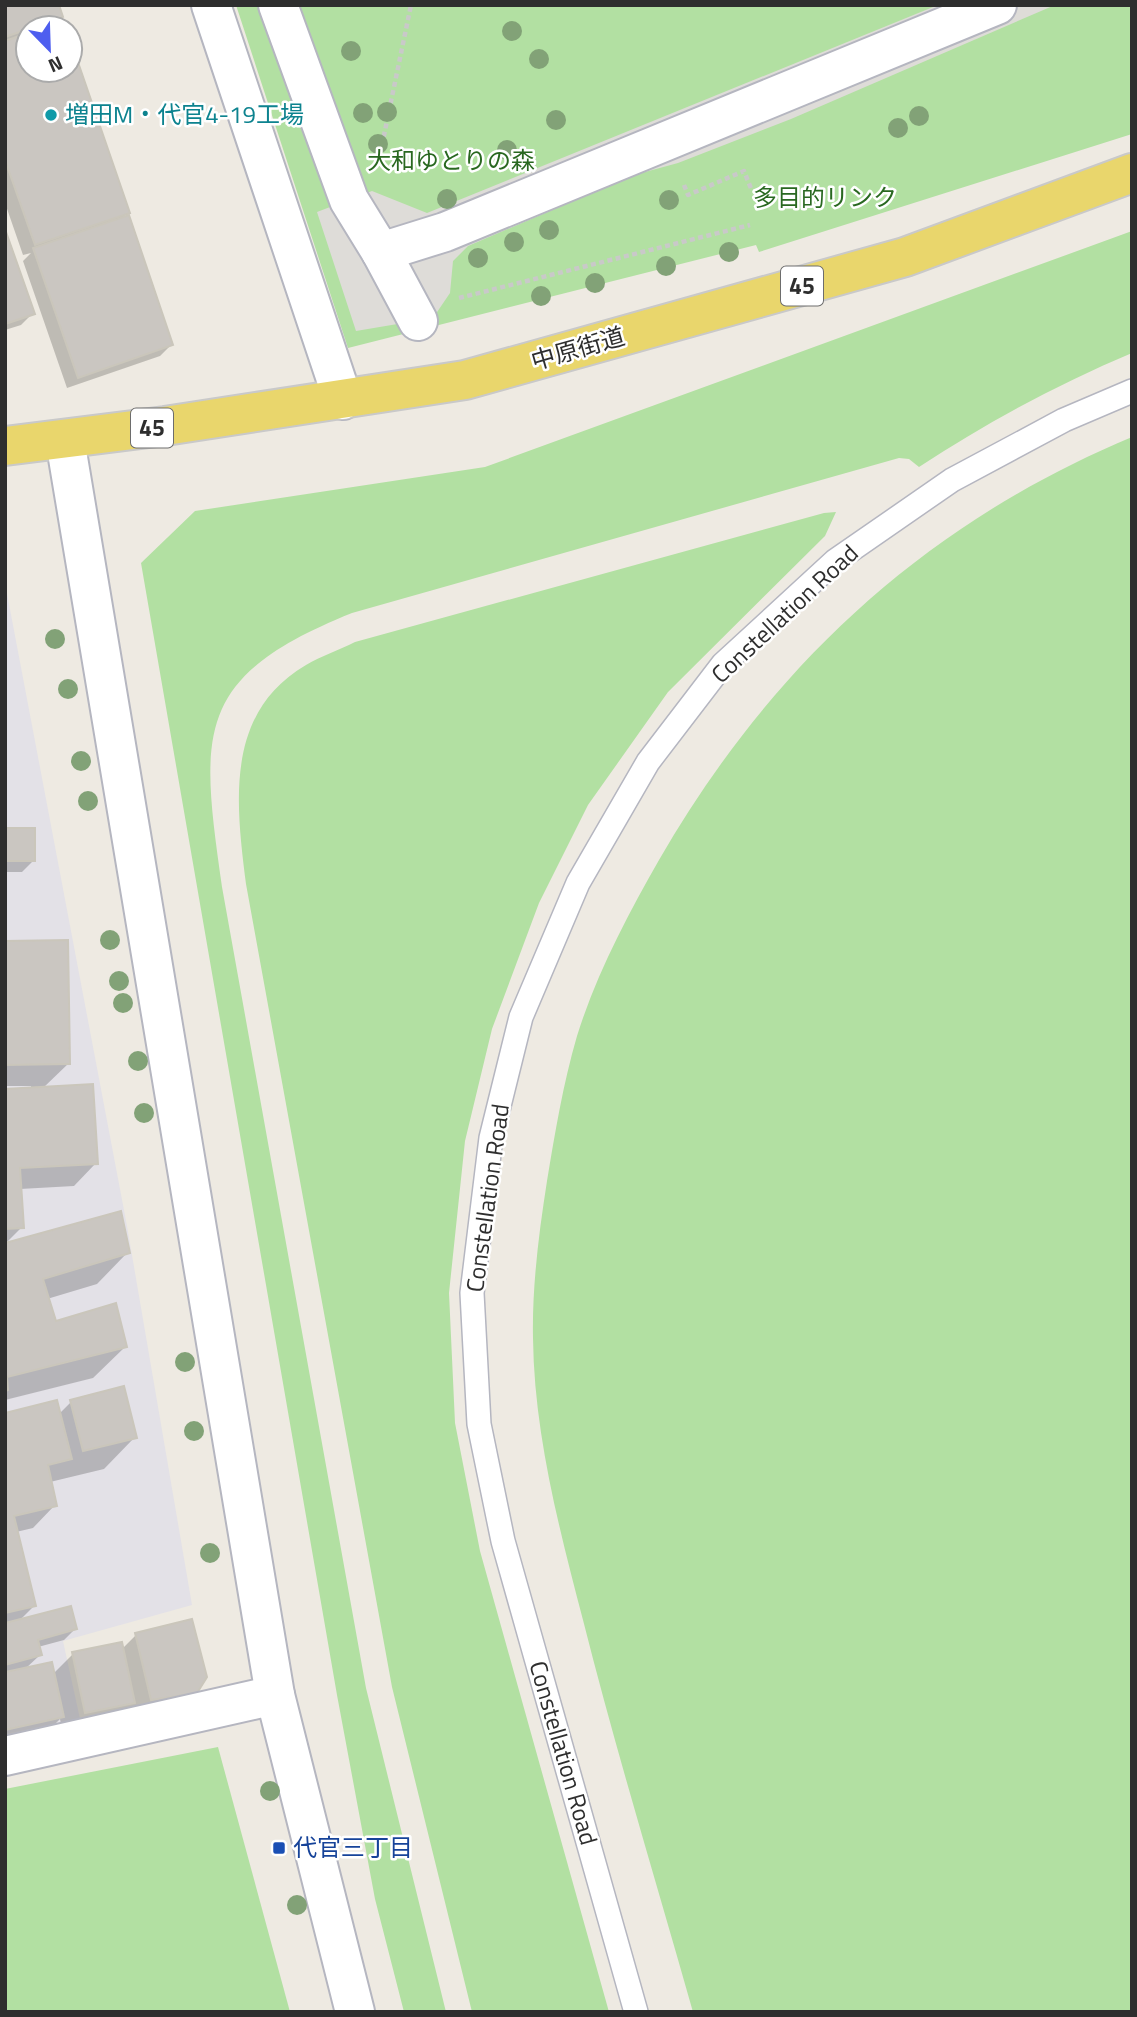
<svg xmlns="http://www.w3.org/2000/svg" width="1137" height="2017" font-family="'Titillium Web','Noto Sans JP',sans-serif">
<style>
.industrial{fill:#e3e1e7}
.green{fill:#b2e0a2}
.plaza{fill:#dedcd8}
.shadow{fill:#0003}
.building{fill:#cac6c1;stroke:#cac6bb;stroke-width:2}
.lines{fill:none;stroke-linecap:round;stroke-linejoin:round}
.lane-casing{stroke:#b5b6c0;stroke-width:26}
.street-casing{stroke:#b5b6c0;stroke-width:42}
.secondary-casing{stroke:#b5b6c0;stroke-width:42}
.primary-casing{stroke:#c9c9c9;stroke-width:42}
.path{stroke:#c9c9c9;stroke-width:4.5;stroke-dasharray:5 3.5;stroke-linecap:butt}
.lane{stroke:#fff;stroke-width:23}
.street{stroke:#fff;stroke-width:38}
.secondary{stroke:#fff;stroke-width:38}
.primary{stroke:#e9d66c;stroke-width:38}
.tree{fill:#82a277}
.culture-dot{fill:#0f9aa8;stroke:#fff;stroke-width:2.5}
.transit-dot{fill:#1a4fb4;stroke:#fff;stroke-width:2.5}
.labels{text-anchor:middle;stroke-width:5;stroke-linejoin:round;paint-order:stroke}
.shield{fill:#fff;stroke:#6d6d6d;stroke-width:2}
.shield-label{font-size:23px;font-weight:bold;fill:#2e2e2e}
.culture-label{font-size:24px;fill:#0d838f;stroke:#fff;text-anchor:start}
.park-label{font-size:24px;fill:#296820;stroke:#fff}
.street-label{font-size:24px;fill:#2e2e2e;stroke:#fff}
.transit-label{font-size:24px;fill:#164399;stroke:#fff;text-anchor:start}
</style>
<rect width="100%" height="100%" fill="#eeeae2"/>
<polygon class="industrial" points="5,583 127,1226 192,1605 63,1641 80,1719 5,1734"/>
<g class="green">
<polygon points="236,5 1132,5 1132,134 759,252 756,245 348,348"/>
<path d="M1132 231V353C1058 384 986 423 919 467L909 459 899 458 352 613C193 677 200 732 222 887L366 1688 446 2012H404L375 1899 337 1695 141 563 195 511 485 467Z"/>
<path d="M1132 437V2012H693C656 1881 616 1751 583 1620 559 1528 534 1433 533 1338 532 1286 539 1232 547 1181 555 1133 563 1084 577 1036 596 975 627 916 659 860 771 666 924 524 1132 437Z"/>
<path d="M836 512 825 536 668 692 588 805 539 903 492 1029 465 1141 449 1293 455 1423 480 1551 609 2012H472L392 1687 246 884C236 804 224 713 306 665 321 656 339 650 355 642L824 513Z"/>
<polygon points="218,1747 290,2012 5,2012 5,1789"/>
</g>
<polygon class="plaza" points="938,5 1055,5 791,119 678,163 634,175 468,246 453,261 450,293 433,318 356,331 317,212 372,191 427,213"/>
<g class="shadow">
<polygon points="5,5 61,17 50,27 63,23 64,28 28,28 28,70 70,70 70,45 128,212 120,220 171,345 160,356 67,388 23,261 31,253 23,255 5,203"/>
<polygon points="5,234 33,313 21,325 5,330"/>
<polygon points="5,830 33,861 22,872 5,872"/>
<polygon points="5,943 69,1063 43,1088 96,1163 74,1186 20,1189 22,1227 5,1244 5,1091 31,1089 31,1086 5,1086"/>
<polygon points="5,1245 128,1252 97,1284 47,1299 55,1323 125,1347 93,1378 5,1400"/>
<polygon points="71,1402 135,1437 104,1469 50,1482 55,1505 33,1528 16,1532 34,1606 18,1622 75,1629 64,1640 38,1647 40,1655 25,1669 53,1674 73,1654 122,1649 136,1635 196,1692 173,1715 63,1735 60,1719 51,1728 5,1738 5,1415 59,1414"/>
</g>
<g class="building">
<polygon points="5,5 59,5 63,17 5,37"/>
<polygon points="28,33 28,70 70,70 70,39 130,213 35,245 5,160 5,41"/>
<polygon points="129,215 173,345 78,378 33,248"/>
<polygon points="5,229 35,314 5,324"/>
<rect x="5" y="828" width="30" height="33"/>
<polygon points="68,940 70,1064 5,1065 5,941"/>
<polygon points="93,1084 98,1164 20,1168 24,1228 5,1229 5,1089"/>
<polygon points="121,1211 130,1253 43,1279 56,1321 116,1303 127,1347 7,1377 8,1390 5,1391 5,1243"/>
<polygon points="124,1386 137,1438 83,1451 70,1400"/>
<polygon points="57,1400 72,1459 48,1465 57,1506 14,1516 36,1606 5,1613 5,1413"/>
<polygon points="71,1606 77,1629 38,1640 42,1655 5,1665 5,1623"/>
<polygon points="192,1619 207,1677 197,1693 151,1700 135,1633"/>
<polygon points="122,1642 135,1703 85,1713 72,1652"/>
<polygon points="52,1662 64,1717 5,1730 5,1672"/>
</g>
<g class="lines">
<g class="lane-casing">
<polyline id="lane" points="636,2012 503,1541 479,1424 472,1293 491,1138 521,1017 578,883 648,762 723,664 835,561 952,480 1064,420 1132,391"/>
</g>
<g class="street-casing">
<g id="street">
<polyline points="278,5 349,200 381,252"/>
<polyline points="418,321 381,252 445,232 997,5"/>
<polyline points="5,1756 275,1695"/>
</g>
</g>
<g class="secondary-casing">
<g id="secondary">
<polyline points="211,5 343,400"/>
<polyline points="65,440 275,1695 355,2012"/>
</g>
</g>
<g class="primary-casing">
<polyline id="primary" points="5,446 165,426 465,380 905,257 1132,173"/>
</g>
<g class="path">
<polyline points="382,145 411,5"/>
<polyline points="684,185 688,195 744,171 752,191"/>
<polyline points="459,298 750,225"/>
</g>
<use href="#lane" class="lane"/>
<use href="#street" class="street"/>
<use href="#secondary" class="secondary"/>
<use href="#primary" class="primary"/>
</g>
<g class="tree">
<circle cx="512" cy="31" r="10"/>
<circle cx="351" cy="51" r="10"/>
<circle cx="539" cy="59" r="10"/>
<circle cx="387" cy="112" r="10"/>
<circle cx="363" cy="113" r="10"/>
<circle cx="919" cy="116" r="10"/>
<circle cx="556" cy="120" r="10"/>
<circle cx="898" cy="128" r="10"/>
<circle cx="378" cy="144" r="10"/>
<circle cx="507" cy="150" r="10"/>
<circle cx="447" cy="199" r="10"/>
<circle cx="669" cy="200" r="10"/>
<circle cx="549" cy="230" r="10"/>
<circle cx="514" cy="242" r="10"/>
<circle cx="729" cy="252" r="10"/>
<circle cx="478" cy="258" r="10"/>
<circle cx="666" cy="266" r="10"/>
<circle cx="595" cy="283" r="10"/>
<circle cx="541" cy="296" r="10"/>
<circle cx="55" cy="639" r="10"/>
<circle cx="68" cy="689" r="10"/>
<circle cx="81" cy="761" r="10"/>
<circle cx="88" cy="801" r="10"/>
<circle cx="110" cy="940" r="10"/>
<circle cx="119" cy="981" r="10"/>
<circle cx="123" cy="1003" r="10"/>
<circle cx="138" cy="1061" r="10"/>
<circle cx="144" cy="1113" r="10"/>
<circle cx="185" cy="1362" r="10"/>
<circle cx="194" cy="1431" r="10"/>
<circle cx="210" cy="1553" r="10"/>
<circle cx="270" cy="1791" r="10"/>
<circle cx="297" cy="1905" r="10"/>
</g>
<circle class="culture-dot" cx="51" cy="115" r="7"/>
<rect class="transit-dot" x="272" y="1841" width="14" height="14" rx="3.5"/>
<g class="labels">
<g class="shield">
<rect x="781" y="266.5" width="42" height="39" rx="5"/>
<rect x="131" y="408.5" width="42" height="39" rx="5"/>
</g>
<g class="shield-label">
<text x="802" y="294">45</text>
<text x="152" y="436">45</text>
</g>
<g class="culture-label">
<text x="65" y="123">増田M・代官4-19工場</text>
</g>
<g class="park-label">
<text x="451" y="169">大和ゆとりの森</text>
<text x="825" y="206">多目的リンク</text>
</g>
<g class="street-label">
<text transform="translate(578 349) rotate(-16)" y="8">中原街道</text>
<text transform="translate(785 614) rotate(-43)" y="8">Constellation Road</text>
<text transform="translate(488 1198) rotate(-82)" y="8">Constellation Road</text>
<text transform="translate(563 1753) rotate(74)" y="8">Constellation Road</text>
</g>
<g class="transit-label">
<text x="293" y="1856">代官三丁目</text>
</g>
</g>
<rect width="1137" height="2017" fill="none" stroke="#2e2e2e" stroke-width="14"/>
<g transform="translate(49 49) rotate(157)"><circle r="33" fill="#ffffff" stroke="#ababab" stroke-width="2"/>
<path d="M0-5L12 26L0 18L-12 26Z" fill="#4e5eef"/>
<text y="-10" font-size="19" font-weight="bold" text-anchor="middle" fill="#2e2e2e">N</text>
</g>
</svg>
